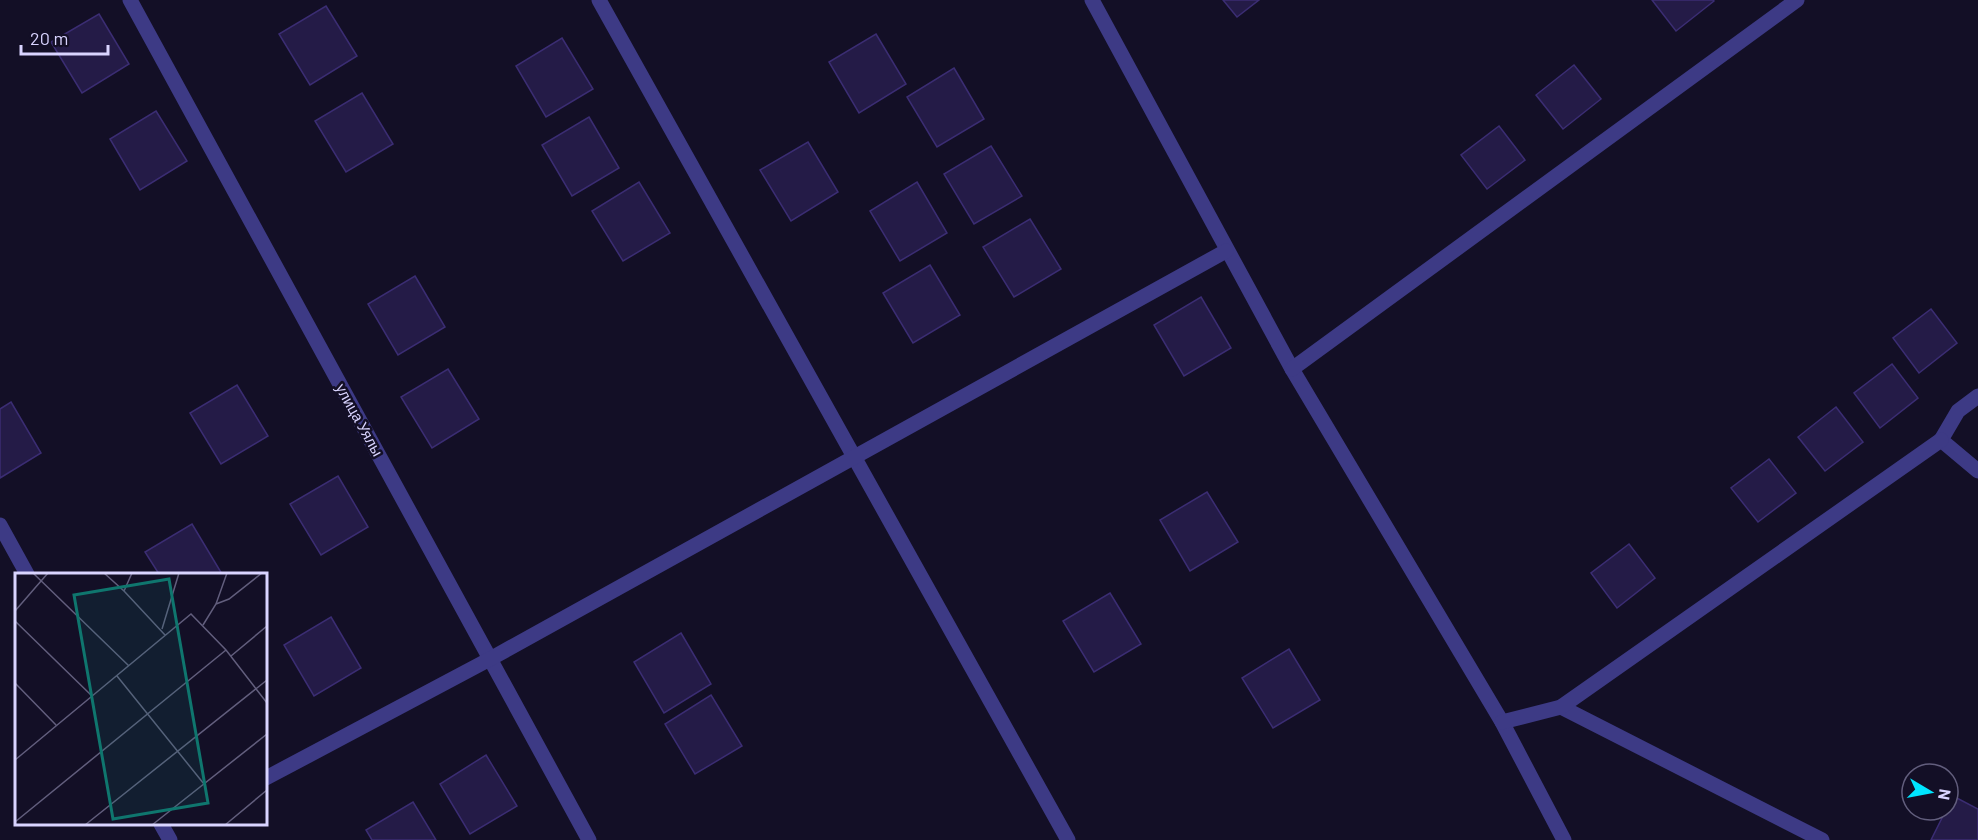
<svg xmlns="http://www.w3.org/2000/svg" width="1978" height="840" font-family="Barlow,sans-serif">
<style>
.building{fill:#241b47;stroke:#3b2d73;stroke-width:1.5}
.lines{fill:none;stroke-linecap:round;stroke-linejoin:round}
.minor{stroke:#3d3a85;stroke-width:15}
.labels{text-anchor:middle;stroke-width:5;stroke-linejoin:round;paint-order:stroke}
.street-label{font-size:15px;fill:#d9d4ff;stroke:#130f26}
.inset-road{fill:none;stroke:#625e7d;stroke-width:1.5}
.view{fill:#0f766e;fill-opacity:0.15;stroke:#0f766e;stroke-width:3}
.inset-edge{fill:none;stroke:#d9d4ff;stroke-width:3}
</style>
<rect width="100%" height="100%" fill="#130f26"/>
<g class="building">
<polygon points="1223,0 1259,0 1237,17"/>
<polygon points="1652,0 1713,0 1714,1 1676,31"/>
<polygon points="326,6 357,56 310,85 279,34"/>
<polygon points="99,14 129,64 82,93 51,42"/>
<polygon points="876,34 906,84 859,113 829,62"/>
<polygon points="562,38 593,89 546,117 516,66"/>
<polygon points="1574,65 1601,99 1563,129 1536,95"/>
<polygon points="954,68 984,119 937,147 907,97"/>
<polygon points="362,93 393,144 346,172 315,121"/>
<polygon points="156,111 187,161 140,190 110,139"/>
<polygon points="589,117 619,168 572,196 542,145"/>
<polygon points="1499,126 1525,160 1487,189 1461,155"/>
<polygon points="808,142 838,192 791,221 760,170"/>
<polygon points="991,146 1022,196 974,224 944,174"/>
<polygon points="639,182 670,233 623,261 592,211"/>
<polygon points="917,182 947,233 900,261 870,211"/>
<polygon points="1030,219 1061,269 1014,297 983,247"/>
<polygon points="930,265 960,315 913,343 883,293"/>
<polygon points="415,276 445,327 398,355 368,304"/>
<polygon points="1201,297 1231,348 1184,376 1154,325"/>
<polygon points="1931,309 1957,343 1919,373 1893,338"/>
<polygon points="1892,364 1918,398 1880,428 1854,393"/>
<polygon points="448,369 479,419 432,448 401,397"/>
<polygon points="237,385 268,436 221,464 190,413"/>
<polygon points="11,402 41,453 0,478 0,409"/>
<polygon points="1836,407 1863,442 1825,471 1798,437"/>
<polygon points="1769,459 1796,493 1758,522 1731,488"/>
<polygon points="338,476 368,527 321,555 290,504"/>
<polygon points="1207,492 1238,542 1190,571 1160,520"/>
<polygon points="192,524 222,574 159,574 145,552"/>
<polygon points="1629,544 1655,578 1617,608 1591,573"/>
<polygon points="1110,593 1141,644 1094,672 1063,621"/>
<polygon points="331,617 361,668 314,696 284,645"/>
<polygon points="681,633 711,684 664,713 634,662"/>
<polygon points="1289,649 1320,700 1273,728 1242,678"/>
<polygon points="711,695 742,746 695,774 665,724"/>
<polygon points="486,755 517,806 470,834 440,784"/>
<polygon points="1953,796 1978,809 1978,840 1931,840"/>
<polygon points="413,802 436,840 372,840 366,830"/>
</g>
<g class="lines">
<g class="minor">
<polyline points="130,0 589,840"/>
<polyline points="599,0 1068,840"/>
<polyline points="1092,0 1292,369 1502,722 1564,840"/>
<polyline points="1292,369 1797,0"/>
<polyline points="1978,396 1958,411 1941,440 1978,471"/>
<polyline points="0,525 27,574"/>
<polyline points="1561,707 1822,840"/>
<polyline points="1502,722 1561,707 1941,440"/>
<polyline points="266,778 490,659 1226,251"/>
<polyline points="161,824 170,840"/>
</g>
</g>
<g class="labels">
<g class="street-label">
<text transform="translate(359 420) rotate(61)" y="5">улица Уялы</text>
</g>
</g>
<g transform="translate(15 573)">
<rect width="252" height="252" fill="#130f26"/>
<path class="inset-road" d="M18 0 114 93M89 0 109 18 117 0M109 18 150 62M201 31 214 26 247 0M0 38 33 0M0 48 77 123M188 52 201 31 212 0M147 56 164 0M216 83 252 53M102 103 189 211M0 110 41 152M0 187 176 41 211 77 252 130M0 249 211 77M70 252 252 107M137 252 252 161M210 252 252 217"/>
<path class="view" d="M154 6 193 230 98 246 59 22Z"/>
<rect width="252" height="252" class="inset-edge"/>
</g>
<g transform="translate(1930 792) rotate(100)"><circle r="28" fill="#130f26" stroke="#625e7d" stroke-width="1.5"/>
<path d="M0-4.5L10 22L0 15L-10 22Z" fill="#00e5ff"/>
<text y="-9" font-size="16" font-weight="bold" text-anchor="middle" fill="#d9d4ff">N</text>
</g>
<path d="M21 45v9h87v-9" fill="none" stroke="#d9d4ff" stroke-width="3"/>
<text x="30" y="45" font-size="18" fill="#d9d4ff" stroke="#130f26" stroke-width="4.5" paint-order="stroke">20 m</text>
</svg>
